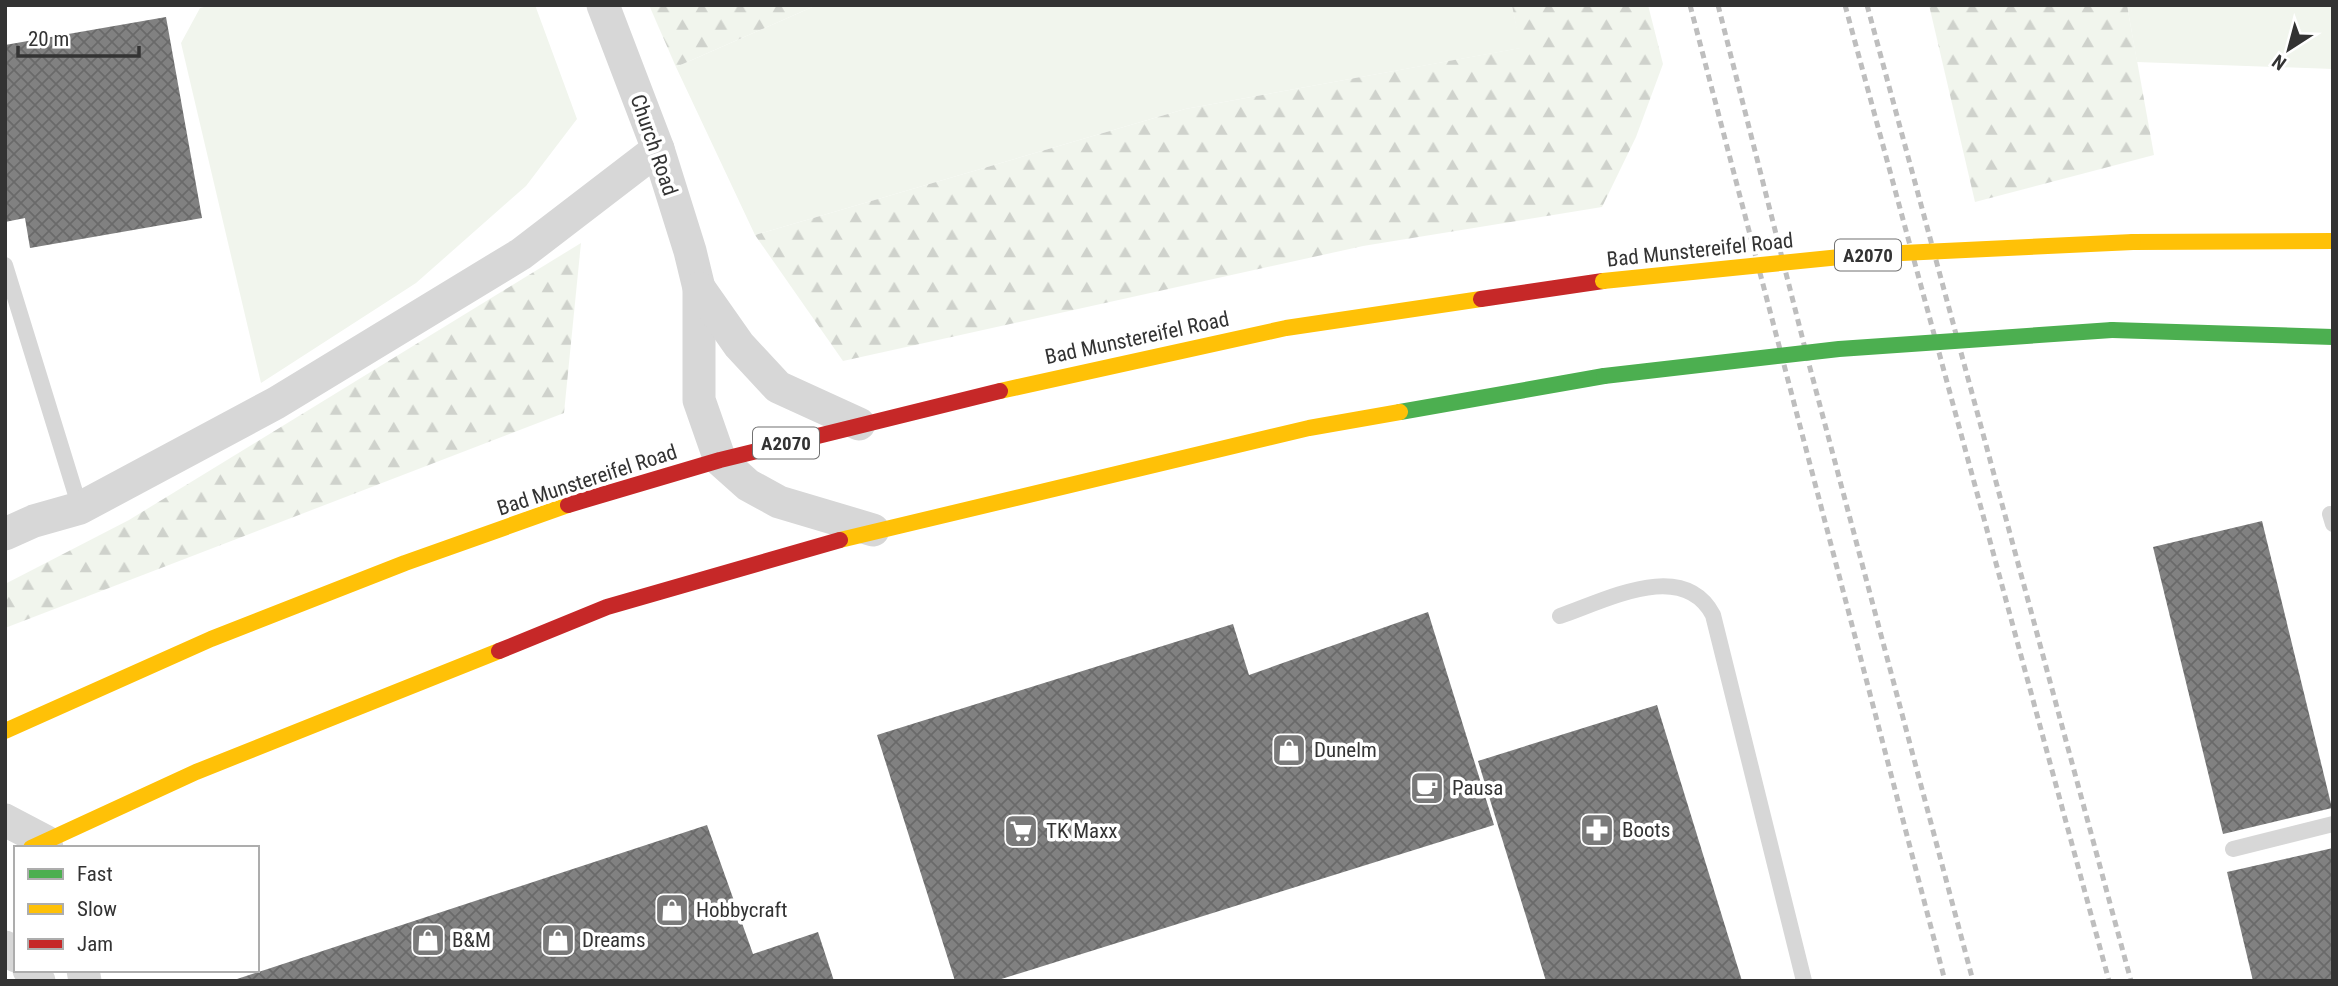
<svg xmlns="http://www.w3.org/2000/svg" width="2338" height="986" font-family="'Roboto Condensed',sans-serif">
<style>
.grass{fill:#f1f5ed}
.forest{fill:url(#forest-firs)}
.building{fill:url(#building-cross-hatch)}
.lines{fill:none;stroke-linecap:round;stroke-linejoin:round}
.lane{stroke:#d7d7d7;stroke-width:16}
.street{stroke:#d7d7d7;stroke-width:33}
.fast{stroke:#4caf50;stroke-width:16}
.slow{stroke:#ffc107;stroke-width:16}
.jam{stroke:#c62828;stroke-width:16}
.rail{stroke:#bebebe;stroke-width:5;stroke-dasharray:7 5;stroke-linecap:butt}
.fast-bridge{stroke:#4caf50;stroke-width:16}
.slow-bridge{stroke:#ffc107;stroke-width:16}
.labels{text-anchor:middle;stroke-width:7;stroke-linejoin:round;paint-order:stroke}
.shield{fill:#fff;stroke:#707070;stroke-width:2}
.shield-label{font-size:19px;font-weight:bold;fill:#333}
.street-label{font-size:21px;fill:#333;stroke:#fff}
.poi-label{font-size:21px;fill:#333;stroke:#fff;text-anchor:start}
</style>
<defs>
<pattern id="forest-firs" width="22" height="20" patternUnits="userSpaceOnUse" patternTransform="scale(1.75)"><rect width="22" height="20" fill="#f1f5ed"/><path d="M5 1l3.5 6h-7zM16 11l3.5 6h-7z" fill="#cfd2cc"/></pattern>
<pattern id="building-cross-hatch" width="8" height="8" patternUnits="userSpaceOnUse" patternTransform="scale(1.75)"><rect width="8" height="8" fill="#818181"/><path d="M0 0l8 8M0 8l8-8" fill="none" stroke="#6a6a6a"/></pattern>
</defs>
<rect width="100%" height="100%" fill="#fff"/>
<g class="grass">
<polygon points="212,5 535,5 577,119 526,186 416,283 261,383 181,43 200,8"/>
<polygon points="817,5 1512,5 1521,48 1185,109 755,235 676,67"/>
<polygon points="2127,5 2333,5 2333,69 2137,62"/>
</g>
<g class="forest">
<polygon points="649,5 817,5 676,67"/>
<polygon points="1512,5 1648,5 1663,64 1636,137 1602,207 1363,246 843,361 755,235 1185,109 1520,48"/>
<polygon points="1929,5 2127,5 2154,155 1975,202"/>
<polygon points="581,243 564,413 5,628 5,584 129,520"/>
</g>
<g class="building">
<polygon points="166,17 202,218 30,248 25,218 5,222 5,45"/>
<polygon points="2262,521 2332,808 2223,834 2153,547"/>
<polygon points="1428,612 1494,825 995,981 955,981 877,735 1233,624 1249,675"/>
<polygon points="1657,705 1742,981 1546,981 1478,761"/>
<polygon points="707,825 753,954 818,932 834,981 231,981"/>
<polygon points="2333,848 2333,981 2253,981 2227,872"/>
</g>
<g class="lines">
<g class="lane">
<polyline points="5,265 80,508"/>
<polyline points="2330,514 2333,524"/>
<path d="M1560 616C1605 601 1683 558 1713 615L1804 981"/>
<polyline points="2233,849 2333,824"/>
</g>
<g class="street">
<polyline points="603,5 658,149 690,251 699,288 699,400 720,460 748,485 779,502 873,530"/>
<polyline points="699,288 739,345 778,387 859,424"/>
<polyline points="5,534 34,521 80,508 276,403 521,254 658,149"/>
<polyline points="5,820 45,841 47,848"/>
<polyline points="5,947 16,956"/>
<polyline points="29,970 39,981"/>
<polyline points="83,970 85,981"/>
</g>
<g class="fast">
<polyline points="2112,330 2333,337"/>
<polyline points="1400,412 1604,376"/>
</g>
<g class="slow">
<polyline points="2133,242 2333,241"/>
<polyline points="1000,391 1286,328 1481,299"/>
<polyline points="840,540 1309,428 1400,412"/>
<polyline points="5,731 211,639 405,563 568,505"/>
<polyline points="31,848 196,772 499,651"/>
</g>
<g class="jam">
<polyline points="1481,299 1603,281"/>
<polyline points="568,505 720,460 1000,391"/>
<polyline points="499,651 607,607 840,540"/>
</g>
<g class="rail">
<polyline points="1690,5 1945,981"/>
<polyline points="1718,5 1810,368 1973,981"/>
<polyline points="1845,5 2109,981"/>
<polyline points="1867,5 2131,981"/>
</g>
<polyline class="fast-bridge" points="1604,376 1839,349 2112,330"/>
<polyline class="slow-bridge" points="1603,281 1860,255 2133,242"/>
</g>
<defs>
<g id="shop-square" transform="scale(1.75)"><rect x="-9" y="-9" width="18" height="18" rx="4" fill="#7a7a7a" stroke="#fff"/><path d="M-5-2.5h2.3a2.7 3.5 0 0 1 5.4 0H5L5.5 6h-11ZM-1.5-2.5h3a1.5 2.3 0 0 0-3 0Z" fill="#fff"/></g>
<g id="cafe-square" transform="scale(1.75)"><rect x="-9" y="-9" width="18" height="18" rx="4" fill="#7a7a7a" stroke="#fff"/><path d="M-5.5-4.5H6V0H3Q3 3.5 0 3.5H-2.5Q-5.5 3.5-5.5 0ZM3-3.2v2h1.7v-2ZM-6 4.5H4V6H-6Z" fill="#fff"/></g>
<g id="pharmacy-square" transform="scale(1.75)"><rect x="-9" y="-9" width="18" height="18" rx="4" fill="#7a7a7a" stroke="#fff"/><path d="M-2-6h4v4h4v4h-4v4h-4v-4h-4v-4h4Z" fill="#fff"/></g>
<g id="supermarket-square" transform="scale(1.75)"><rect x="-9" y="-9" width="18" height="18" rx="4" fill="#7a7a7a" stroke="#fff"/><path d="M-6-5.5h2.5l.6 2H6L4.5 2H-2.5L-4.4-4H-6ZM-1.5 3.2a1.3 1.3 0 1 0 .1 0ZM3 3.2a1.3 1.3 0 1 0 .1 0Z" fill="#fff"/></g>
</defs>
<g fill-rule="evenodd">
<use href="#shop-square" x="1289" y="750"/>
<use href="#cafe-square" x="1427" y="788"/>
<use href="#pharmacy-square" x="1597" y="830"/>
<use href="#supermarket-square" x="1021" y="831"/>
<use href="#shop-square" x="672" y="910"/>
<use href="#shop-square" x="428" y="940"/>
<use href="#shop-square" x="558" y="940"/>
</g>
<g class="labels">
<g class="shield">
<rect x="1835" y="239.5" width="66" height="31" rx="5"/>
<rect x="753" y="427.5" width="66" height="31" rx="5"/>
</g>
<g class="shield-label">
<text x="1868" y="262">A2070</text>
<text x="786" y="450">A2070</text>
</g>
<g class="street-label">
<text transform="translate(654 145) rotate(71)" y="7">Church Road</text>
<text transform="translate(1700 250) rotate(-6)" y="7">Bad Munstereifel Road</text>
<text transform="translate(1137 338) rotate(-12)" y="7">Bad Munstereifel Road</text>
<text transform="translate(587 480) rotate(-18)" y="7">Bad Munstereifel Road</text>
</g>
<g class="poi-label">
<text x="1314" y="757">Dunelm</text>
<text x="1452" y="795">Pausa</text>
<text x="1622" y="837">Boots</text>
<text x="1046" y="838">TK Maxx</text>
<text x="696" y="917">Hobbycraft</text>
<text x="452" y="947">B&amp;M</text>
<text x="582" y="947">Dreams</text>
</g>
</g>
<rect width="2338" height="986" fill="none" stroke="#333333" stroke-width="14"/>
<rect x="14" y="846" width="245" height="126" fill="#ffffff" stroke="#adadad" stroke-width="2"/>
<rect x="28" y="869" width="35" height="10" fill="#4caf50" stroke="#adadad" stroke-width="2"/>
<text x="77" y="881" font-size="21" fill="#333333">Fast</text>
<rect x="28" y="904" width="35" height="10" fill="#ffc107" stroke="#adadad" stroke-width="2"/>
<text x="77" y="916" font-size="21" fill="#333333">Slow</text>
<rect x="28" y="939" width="35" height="10" fill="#c62828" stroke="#adadad" stroke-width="2"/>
<text x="77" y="951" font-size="21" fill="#333333">Jam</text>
<g transform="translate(2289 49) rotate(216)" stroke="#ffffff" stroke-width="5" paint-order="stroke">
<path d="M0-5L12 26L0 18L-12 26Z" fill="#333333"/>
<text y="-10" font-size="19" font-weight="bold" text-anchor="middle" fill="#333333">N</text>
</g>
<path d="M18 46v10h121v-10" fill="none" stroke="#333333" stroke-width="3.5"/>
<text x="28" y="46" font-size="21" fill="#333333" stroke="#ffffff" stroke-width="5" paint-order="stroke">20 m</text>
</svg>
